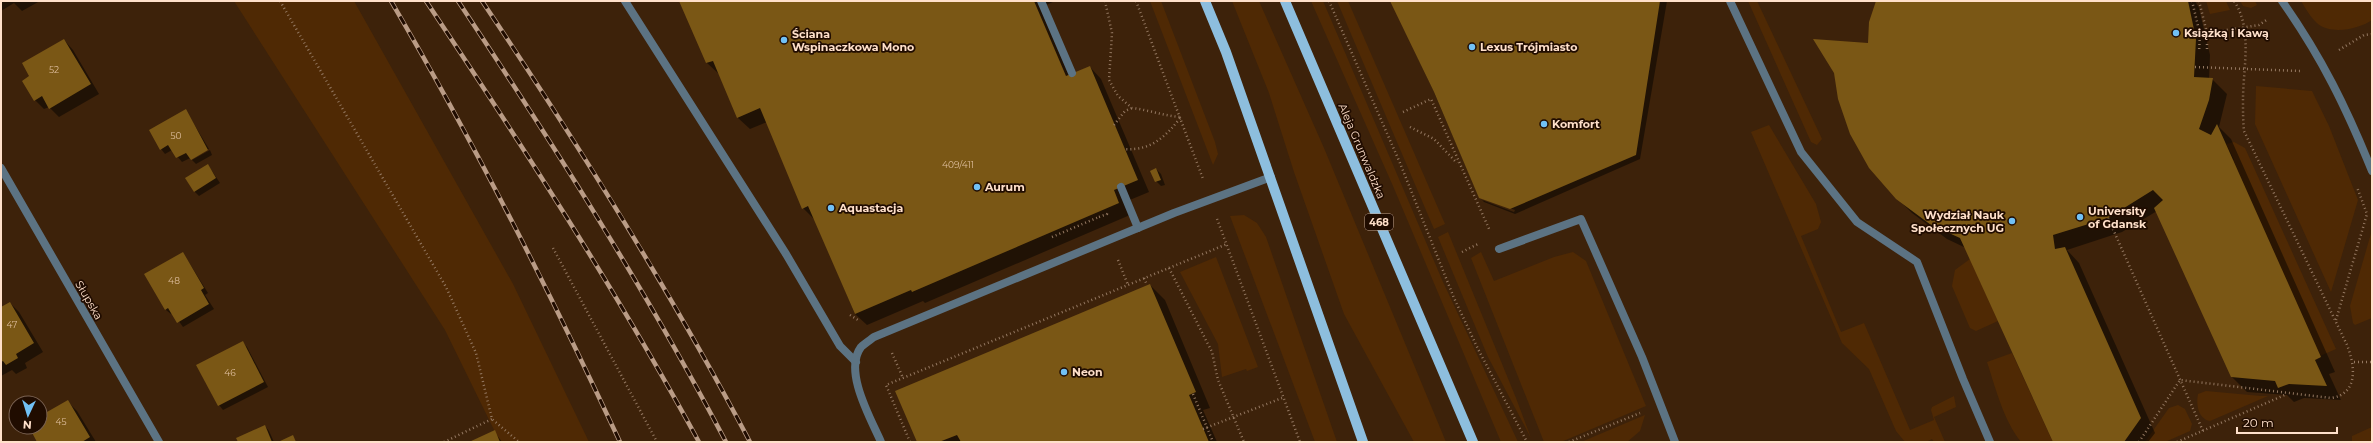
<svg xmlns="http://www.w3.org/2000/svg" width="2373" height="443" font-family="Montserrat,sans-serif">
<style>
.green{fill:#4f2904}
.shadow{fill:#0007}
.building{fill:#7a5715}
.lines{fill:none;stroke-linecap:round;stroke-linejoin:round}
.path{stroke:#947861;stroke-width:2.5;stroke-dasharray:1 3;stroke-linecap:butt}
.service{stroke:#5c7383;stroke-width:8}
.minor{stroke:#5c7383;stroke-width:8}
.primary{stroke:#8dbede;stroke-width:10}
.rail-casing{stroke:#ba9c86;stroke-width:4.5}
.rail{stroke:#200c00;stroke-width:3;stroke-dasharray:9;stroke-linecap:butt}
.poi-dot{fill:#71c1f5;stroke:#200c00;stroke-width:1.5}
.labels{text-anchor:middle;stroke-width:3.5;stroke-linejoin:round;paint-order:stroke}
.number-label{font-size:9px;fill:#debe9d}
.shield{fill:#200c00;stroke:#bca08d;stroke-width:1}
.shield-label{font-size:10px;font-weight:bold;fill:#ffe0ca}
.poi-label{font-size:11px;font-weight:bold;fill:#ffe0ca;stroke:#200c00;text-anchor:start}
.street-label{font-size:11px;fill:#ffe0ca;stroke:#200c00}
</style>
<rect width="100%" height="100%" fill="#3d220a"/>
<g class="green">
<polygon points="234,1 354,1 513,284 589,442 500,442 445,330"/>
<polygon points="1150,1 1161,1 1215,142 1218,154 1213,165"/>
<polygon points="1232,1 1259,1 1324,148 1446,442 1414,442 1344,314 1294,172 1269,93"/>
<polygon points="1311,1 1323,1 1443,282 1518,442 1501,442 1393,186"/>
<polygon points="1337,1 1348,1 1445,224 1434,229"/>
<polygon points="1748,1 1757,1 1822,139 1817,145 1811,142"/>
<polygon points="2206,1 2226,1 2230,10 2210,14"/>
<polygon points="2240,1 2255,1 2257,5 2251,8 2243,6"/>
<path d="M2301 1H2372V20C2359 29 2332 35 2318 24 2311 18 2306 9 2301 1Z"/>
<polygon points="2256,86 2312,91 2329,126 2358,200 2331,292 2255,124"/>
<polygon points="1769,125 1816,204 1821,222 1818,229 1801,236 1841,332 1864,323 1910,430 1934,420 1931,410 1932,407 1954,396 1956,407 1934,417 1945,442 1934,442 1932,439 1926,442 1905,442 1896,431 1869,369 1842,343 1751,132"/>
<polygon points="2234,142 2245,148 2336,349 2320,356 2232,161 2234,159 2226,144"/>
<polygon points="1244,215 1257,223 1266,237 1337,442 1315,442 1230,216"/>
<polygon points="2372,230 2372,318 2355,325 2353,323 2350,306"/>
<polygon points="1448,232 1516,398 1531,438 1488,357 1438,237"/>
<polygon points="1481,252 1494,281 1554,257 1573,252 1586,261 1646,406 1561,442 1544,442 1471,258"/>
<polygon points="1216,257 1258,367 1247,371 1246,369 1222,377 1218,344 1180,272"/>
<polygon points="1970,259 1998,321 1976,331 1970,328 1952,286 1955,270"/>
<path d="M2012 353 2053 442H2021C2003 419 1996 389 1987 362Z"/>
<path d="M2206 391 2261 396H2268L2210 421C2198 419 2196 404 2198 394Z"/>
<polygon points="2178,405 2185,409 2192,424 2190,431 2165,442 2145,442 2169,408"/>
<polygon points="1645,415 1640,431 1627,442 1581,442"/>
<polygon points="2372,427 2372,442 2352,442 2352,436"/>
</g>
<g class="shadow">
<polygon points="1,1 40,1 22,11 14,3 1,11"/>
<polygon points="681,1 1055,1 1042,7 1072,75 1090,67 1101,79 1149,192 1125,202 1130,215 925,303 923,301 867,325 855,314 815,220 803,208 767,122 750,129 738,118 719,74 707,63"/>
<polygon points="1391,1 1667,1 1640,159 1515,214 1484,202 1482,200 1514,212 1515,210 1479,197 1434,92"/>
<polygon points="1875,1 2195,1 2199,8 2210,55 2209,79 2212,79 2227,94 2219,127 2231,139 2335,372 2329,374 2341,400 2304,398 2294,402 2287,395 2247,392 2232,377 2157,211 2122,232 2067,250 2079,263 2155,433 2148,442 2055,442 1966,248 1947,239 1912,213 1897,198 1869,44 1877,3"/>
<polygon points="64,40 73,50 99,94 59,117 49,107 44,109 35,100 30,76"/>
<polygon points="186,111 209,149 182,162 172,150 165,154 161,149"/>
<polygon points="210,150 212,155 196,164 192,160"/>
<polygon points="208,165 220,183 199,196 194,191"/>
<polygon points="1156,169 1161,174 1165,185 1161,186 1156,181"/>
<polygon points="183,253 208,293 205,295 214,309 183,327 173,313 171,314 166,310 146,274"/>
<polygon points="1150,285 1165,300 1210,408 1203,410 1217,442 918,442"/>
<polygon points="10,303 19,312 43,352 25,363 27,368 16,374 12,370 1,376 1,308"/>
<polygon points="242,342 247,347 268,387 223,410 219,405"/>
<polygon points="68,402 77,411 96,442 38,442 30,427 40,427 40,418"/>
<polygon points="265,426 269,431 274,442 239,442"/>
<polygon points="494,431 502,442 472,442"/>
</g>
<g class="building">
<polygon points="679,1 1034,1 1066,76 1090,66 1138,180 1114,190 1119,203 912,292 911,290 855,314 808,206 802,209 760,108 737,118 713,61 706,63"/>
<polygon points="1390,1 1660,1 1636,155 1510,209 1479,198 1434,92"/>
<polygon points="1876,1 2188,1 2196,39 2194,77 2213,78 2209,100 2199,129 2211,135 2217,124 2321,357 2315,360 2327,386 2289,384 2278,388 2275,381 2231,377 2154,208 2163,200 2153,190 2108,218 2053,235 2055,249 2065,247 2141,418 2124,442 2053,442 1960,238 1931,225 1896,199 1869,168 1850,134 1838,99 1834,73 1813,39 1868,43 1869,22"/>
<polygon points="64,39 91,84 49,109 42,96 34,101 22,81 29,76 22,63"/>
<polygon points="186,109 208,150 191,160 186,153 176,158 168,145 160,150 149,130"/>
<polygon points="208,164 216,178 194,192 185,178"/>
<polygon points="1156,168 1161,180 1155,182 1150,171"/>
<polygon points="183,252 204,288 201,290 209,304 177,323 168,308 165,310 144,274"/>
<polygon points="1150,284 1196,392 1189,395 1209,442 961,442 957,435 939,442 917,442 895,391"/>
<polygon points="10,302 34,343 16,354 18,358 6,365 3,361 1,362 1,307"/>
<polygon points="243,341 264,382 218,406 196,365"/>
<polygon points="68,400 90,437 82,442 37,442 29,427 40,427 40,416"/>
<polygon points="265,425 272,442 238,442 236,438"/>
<polygon points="495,430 500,442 469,442"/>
<polygon points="293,435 296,442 278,442"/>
</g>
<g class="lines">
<g class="path">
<polyline points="280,1 446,287 476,353 492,419 519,442"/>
<path d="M1105 1 1112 33 1109 80 1118 96 1132 108C1149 110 1164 116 1181 117 1166 136 1152 151 1124 149"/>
<polyline points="1136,1 1203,179"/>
<polyline points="1329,1 1400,163 1454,298 1478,349 1527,442"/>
<polyline points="2192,1 2200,34 2199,52"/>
<polyline points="2199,1 2207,33 2207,52"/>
<polyline points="2207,33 2259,25 2268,19"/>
<polyline points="2339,50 2364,35 2372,34"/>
<polyline points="2195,67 2300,71"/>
<polyline points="1403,112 1431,99 1490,231"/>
<polyline points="1114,125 1125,111 1132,108"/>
<polyline points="1410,127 1434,139 1457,163"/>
<polyline points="1099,217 1107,214 1106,211"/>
<polyline points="2108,218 2203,431"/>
<polyline points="1217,219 1300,442"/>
<polyline points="1052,237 1099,217"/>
<polyline points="553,248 657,442"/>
<polyline points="1462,252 1478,244"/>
<polyline points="1118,260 1128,285"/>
<polyline points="1169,268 1212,352 1218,380 1244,442"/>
<polyline points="1144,278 1147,285"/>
<polyline points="850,315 858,320"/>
<polyline points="2336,320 2367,214 2357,187"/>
<polyline points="892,353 903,378"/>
<polyline points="2354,362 2372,362"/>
<polyline points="1193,394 1213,442"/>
<polyline points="1203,429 1282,398"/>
<polyline points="444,442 492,419"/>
<polyline points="910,442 886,385 1227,244"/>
<polyline points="1569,442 1640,413"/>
<path d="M2139 442 2180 380 2331 398C2359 394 2355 365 2347 345L2244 131C2243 121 2243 111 2243 100 2243 68 2253 29 2234 1"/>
<polyline points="2177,442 2287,394"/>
</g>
<g class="service">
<polyline points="625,1 786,254 840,346 856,362"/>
<polyline points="1041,1 1072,73"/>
<polyline points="1730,1 1801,152 1857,222 1917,262 1963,379 1990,442"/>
<path d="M2282 1C2322 58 2346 107 2372 171"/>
<polyline points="1121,187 1138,228"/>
<polyline points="1499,249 1581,219 1642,357 1675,442"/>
<path d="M881 442C871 419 843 371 861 347 864 344 870 340 874 337L1174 213 1271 177"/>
</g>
<polyline class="minor" points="1,168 159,442"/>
<g class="primary">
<polyline points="1205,1 1226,52 1363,442"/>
<polyline points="1285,1 1473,442"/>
</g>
<g class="rail-casing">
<g id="rail">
<path d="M391 1C475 144 550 292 620 442"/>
<path d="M426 1C522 145 616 290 699 442"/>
<path d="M458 1C553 144 646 290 726 442"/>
<path d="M482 1C578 144 670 290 750 442"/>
</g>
</g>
<use href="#rail" class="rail"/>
</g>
<g class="poi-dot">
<circle cx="2176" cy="33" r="4"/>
<circle cx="784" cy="40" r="4"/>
<circle cx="1472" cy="47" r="4"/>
<circle cx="1544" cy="124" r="4"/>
<circle cx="977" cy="187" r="4"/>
<circle cx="831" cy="208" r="4"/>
<circle cx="2080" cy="217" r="4"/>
<circle cx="2012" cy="221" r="4"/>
<circle cx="1064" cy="372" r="4"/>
</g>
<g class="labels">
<g class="number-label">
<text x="54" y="73">52</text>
<text x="176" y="139">50</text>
<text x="958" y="168">409/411</text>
<text x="174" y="284">48</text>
<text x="12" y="328">47</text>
<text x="230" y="376">46</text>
<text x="61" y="425">45</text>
</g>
<rect class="shield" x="1365" y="214" width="28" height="16" rx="3"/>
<g class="shield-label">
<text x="1379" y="226">468</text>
</g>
<g class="poi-label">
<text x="2184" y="37">Książką i Kawą</text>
<text x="792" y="38">Ściana<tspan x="792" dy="13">Wspinaczkowa Mono</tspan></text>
<text x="1480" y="51">Lexus Trójmiasto</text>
<text x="1552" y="128">Komfort</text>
<text x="985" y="191">Aurum</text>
<text x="839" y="212">Aquastacja</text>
<text x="2088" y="215">University<tspan x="2088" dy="13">of Gdansk</tspan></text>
<text x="2004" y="219" text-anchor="end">Wydział Nauk<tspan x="2004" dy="13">Społecznych UG</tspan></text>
<text x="1072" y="376">Neon</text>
</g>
<g class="street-label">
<text transform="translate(1362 151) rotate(67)" y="4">Aleja Grunwaldzka</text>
<text transform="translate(89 300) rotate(60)" y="4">Słupska</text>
</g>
</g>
<rect width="2373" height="443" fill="none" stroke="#ffe0ca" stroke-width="4"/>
<g transform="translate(28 415) rotate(184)"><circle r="19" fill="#200c00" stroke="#796151"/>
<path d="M0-3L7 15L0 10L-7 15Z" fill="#71c1f5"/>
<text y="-6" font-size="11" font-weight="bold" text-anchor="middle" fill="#ffe0ca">N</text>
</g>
<path d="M2237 427v6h100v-6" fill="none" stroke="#ffe0ca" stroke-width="2"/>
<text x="2243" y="427" font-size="12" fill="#ffe0ca" stroke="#200c00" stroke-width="3" paint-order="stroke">20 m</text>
</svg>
